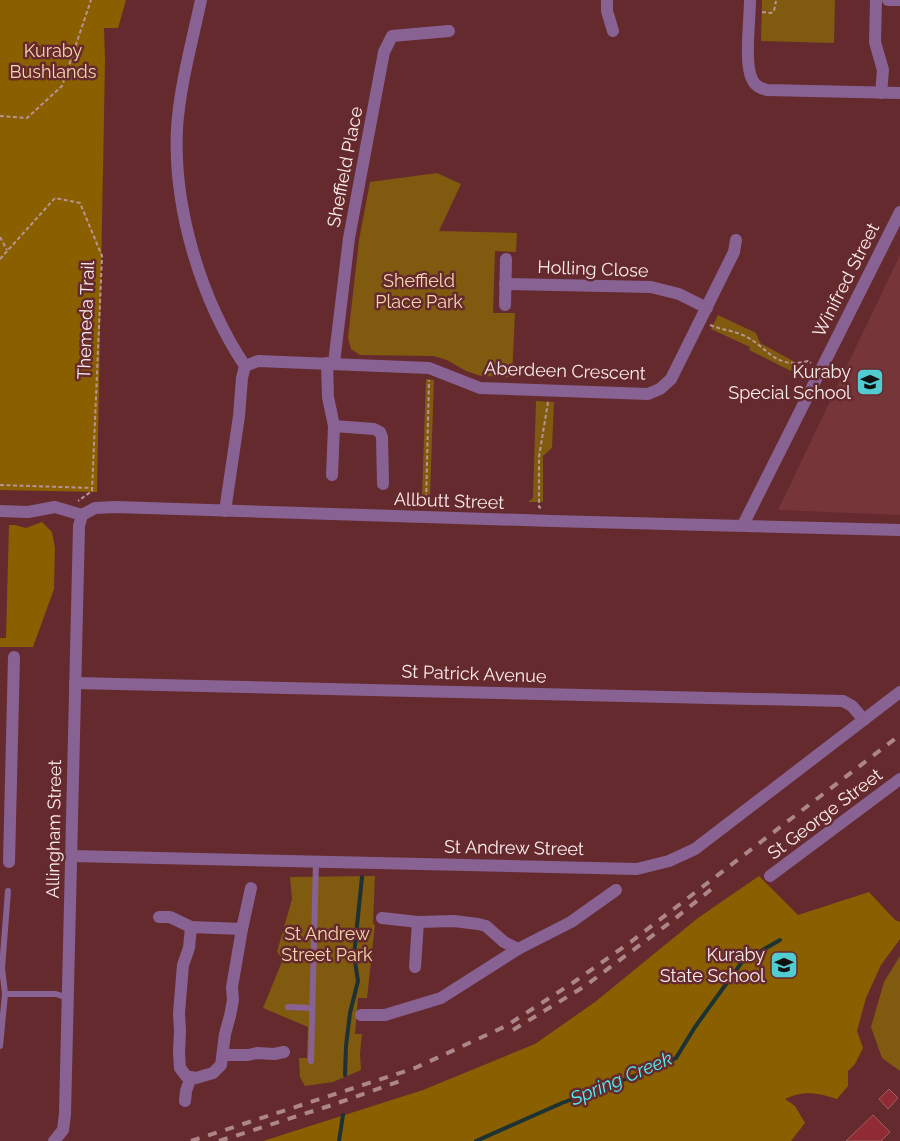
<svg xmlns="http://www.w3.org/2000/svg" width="900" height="1141" font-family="Raleway,sans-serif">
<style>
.built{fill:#753539}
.green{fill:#805a0f}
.forest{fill:#8a5f00}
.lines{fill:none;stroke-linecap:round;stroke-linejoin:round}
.stream{stroke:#1d3233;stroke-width:4}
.building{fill:#902b36;stroke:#9f5e5f}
.path{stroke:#b89496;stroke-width:2;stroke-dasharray:4 2.5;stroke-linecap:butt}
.lane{stroke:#896294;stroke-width:6}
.street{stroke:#896294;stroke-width:12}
.rail{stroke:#ad8689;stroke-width:4;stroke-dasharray:9 9;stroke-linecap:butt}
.labels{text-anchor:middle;stroke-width:5;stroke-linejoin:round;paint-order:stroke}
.park-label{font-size:18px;fill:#f5d8ac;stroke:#652a2e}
.street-label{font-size:18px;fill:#feeeee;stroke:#652a2e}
.poi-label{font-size:18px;fill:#feeeee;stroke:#652a2e;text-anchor:end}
.water-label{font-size:19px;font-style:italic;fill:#4ef3f8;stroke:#652a2e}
</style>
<rect width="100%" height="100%" fill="#652a2e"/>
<polygon class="built" points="900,255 900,515 778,510"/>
<g class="green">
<polygon points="762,0 835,0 834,43 761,41"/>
<polygon points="437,173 461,184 439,231 517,233 516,252 495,251 493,313 515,313 512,377 481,376 466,371 447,360 434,356 360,355 351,349 348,338 359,240 370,182"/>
<polygon points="718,315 756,333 760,343 795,362 791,371 749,350 750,347 711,329"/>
<polygon points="426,379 434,380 430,497 422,497"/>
<polygon points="536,401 554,402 552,448 543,456 543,502 528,502 533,498"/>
<polygon points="375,876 373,924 375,925 367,998 358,998 355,1034 362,1034 360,1053 361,1070 333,1082 305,1086 300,1077 299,1058 307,1058 308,1027 263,1008 283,959 277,952 292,899 290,877"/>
<polygon points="900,956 900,1071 882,1058 871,1027 884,982"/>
</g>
<g class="forest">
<polygon points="0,0 126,0 118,28 104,28 105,61 97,492 0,490"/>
<polygon points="42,522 52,532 55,548 54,589 33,647 0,647 0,638 6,638 9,525 15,525 26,528"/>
<path d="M759 876 798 915 869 892 895 920 900 922V939L881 965 866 998 857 1031 863 1048 855 1064 848 1071V1086L837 1099C817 1093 805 1090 785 1099L795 1106 805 1123 791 1141H263L423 1090 535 1044 595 1002 698 918Z"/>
</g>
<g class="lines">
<g class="stream">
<polyline points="345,1075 346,1046 350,1013 358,981 354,955 362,877"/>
<polyline points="339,1141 343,1115"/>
<polyline points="476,1141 562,1103 658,1067 676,1058 695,1027 742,962 780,940"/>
</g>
</g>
<g class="building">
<polygon points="889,1089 898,1098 888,1109 879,1099"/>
<polygon points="873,1115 890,1132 881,1141 846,1141"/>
</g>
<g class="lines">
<g class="path">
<polyline points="762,12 771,13 774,11 776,1"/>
<polyline points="0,116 27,118 62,86 91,0"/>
<polyline points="0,237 7,250"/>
<polyline points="0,259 55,198 80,203 102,256 92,491 78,501"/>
<path d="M710 325C722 330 730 330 740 334 769 345 771 370 808 361L811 363"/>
<polyline points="0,485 93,488"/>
<polyline points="426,505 429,380"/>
<polyline points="541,508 539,507 539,457 548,402"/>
</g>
<g class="lane">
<polyline points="5,994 56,994 68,998"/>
<polyline points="288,1007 312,1008"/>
<polyline points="0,1046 5,994 2,968 8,891"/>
<polyline points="311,1061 316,861"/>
</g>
<g class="street">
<path d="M201 0C192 42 180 85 177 128 173 208 201 300 245 366L242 378 239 416 225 511"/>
<polyline points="607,0 607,11 613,31"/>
<path d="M750 0C750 19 744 64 752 79 755 86 760 88 767 90L900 93"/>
<polyline points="876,0 875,42 883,70 881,93"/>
<polyline points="888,0 900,0"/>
<polyline points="505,284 651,287 679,294 707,308"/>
<polyline points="505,305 506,259"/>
<polyline points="327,363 328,397 334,426 374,429 380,432 382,437 383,484"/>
<polyline points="334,363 349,238 384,52 392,36 449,31"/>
<polyline points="245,366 258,361 429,368 480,388 648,394 660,389 671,379 734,252 736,240"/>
<polyline points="332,475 334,426"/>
<polyline points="0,511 28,512 55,507 82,515 95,508 115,507 552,521 900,530"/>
<polyline points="743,525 900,212"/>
<polyline points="75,683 843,701 852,706 864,720"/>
<polyline points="71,856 637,869 669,861 695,849 900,692"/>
<polyline points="9,862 14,657"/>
<polyline points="770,876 900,779"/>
<polyline points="159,917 170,917 191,927 242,929 251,888"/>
<polyline points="382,918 418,922 454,921 478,924 486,926 504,942 518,949"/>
<polyline points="191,927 189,948 183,965 179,1013 180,1031 179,1053 180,1068 187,1077 196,1078 213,1073 221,1065 225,1034 230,1016 233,1000 232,987 242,929"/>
<polyline points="415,967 418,922"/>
<polyline points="361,1015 385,1015 441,998 518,949 571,922 616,890"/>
<polyline points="224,1055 248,1055 257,1053 274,1054 284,1052"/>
<polyline points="185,1101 186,1091 191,1077"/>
<polyline points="54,1141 63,1130 65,1114 79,526 82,515"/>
</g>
<g class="rail">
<polyline points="513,1030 585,986 672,921 714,887"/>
<polyline points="191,1141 415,1068 506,1026 574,982 632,941 900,735"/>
<polyline points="219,1141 329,1106 406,1079"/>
</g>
</g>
<defs>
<g id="school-square" transform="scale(1.4375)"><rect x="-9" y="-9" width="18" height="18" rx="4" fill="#51ccd1" stroke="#652a2e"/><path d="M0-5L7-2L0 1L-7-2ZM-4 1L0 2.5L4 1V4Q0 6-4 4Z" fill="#111"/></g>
</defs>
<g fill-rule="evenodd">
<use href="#school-square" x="870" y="382"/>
<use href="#school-square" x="784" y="965"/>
</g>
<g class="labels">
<g class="park-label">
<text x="53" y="57">Kuraby<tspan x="53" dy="21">Bushlands</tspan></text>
<text x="419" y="287">Sheffield<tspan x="419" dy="21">Place Park</tspan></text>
<text x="327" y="940">St Andrew<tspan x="327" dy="21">Street Park</tspan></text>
</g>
<g class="street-label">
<text transform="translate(345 167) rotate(-79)" y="6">Sheffield Place</text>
<text transform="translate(593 269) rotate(2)" y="6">Holling Close</text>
<text transform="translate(846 280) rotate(-63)" y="6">Winifred Street</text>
<text transform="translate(86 320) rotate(-88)" y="6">Themeda Trail</text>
<text transform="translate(565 371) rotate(2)" y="6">Aberdeen Crescent</text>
<text transform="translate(449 501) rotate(2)" y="6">Allbutt Street</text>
<text transform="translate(474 674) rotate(2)" y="6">St Patrick Avenue</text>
<text transform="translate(825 814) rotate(-37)" y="6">St George Street</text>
<text transform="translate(54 829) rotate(-89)" y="6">Allingham Street</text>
<text transform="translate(514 848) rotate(1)" y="6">St Andrew Street</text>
</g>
<g class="poi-label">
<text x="851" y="378">Kuraby<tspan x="851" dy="21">Special School</tspan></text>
<text x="765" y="961">Kuraby<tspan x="765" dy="21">State School</tspan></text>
</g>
<g class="water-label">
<text transform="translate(621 1078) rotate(-23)" y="7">Spring Creek</text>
</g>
</g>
</svg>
